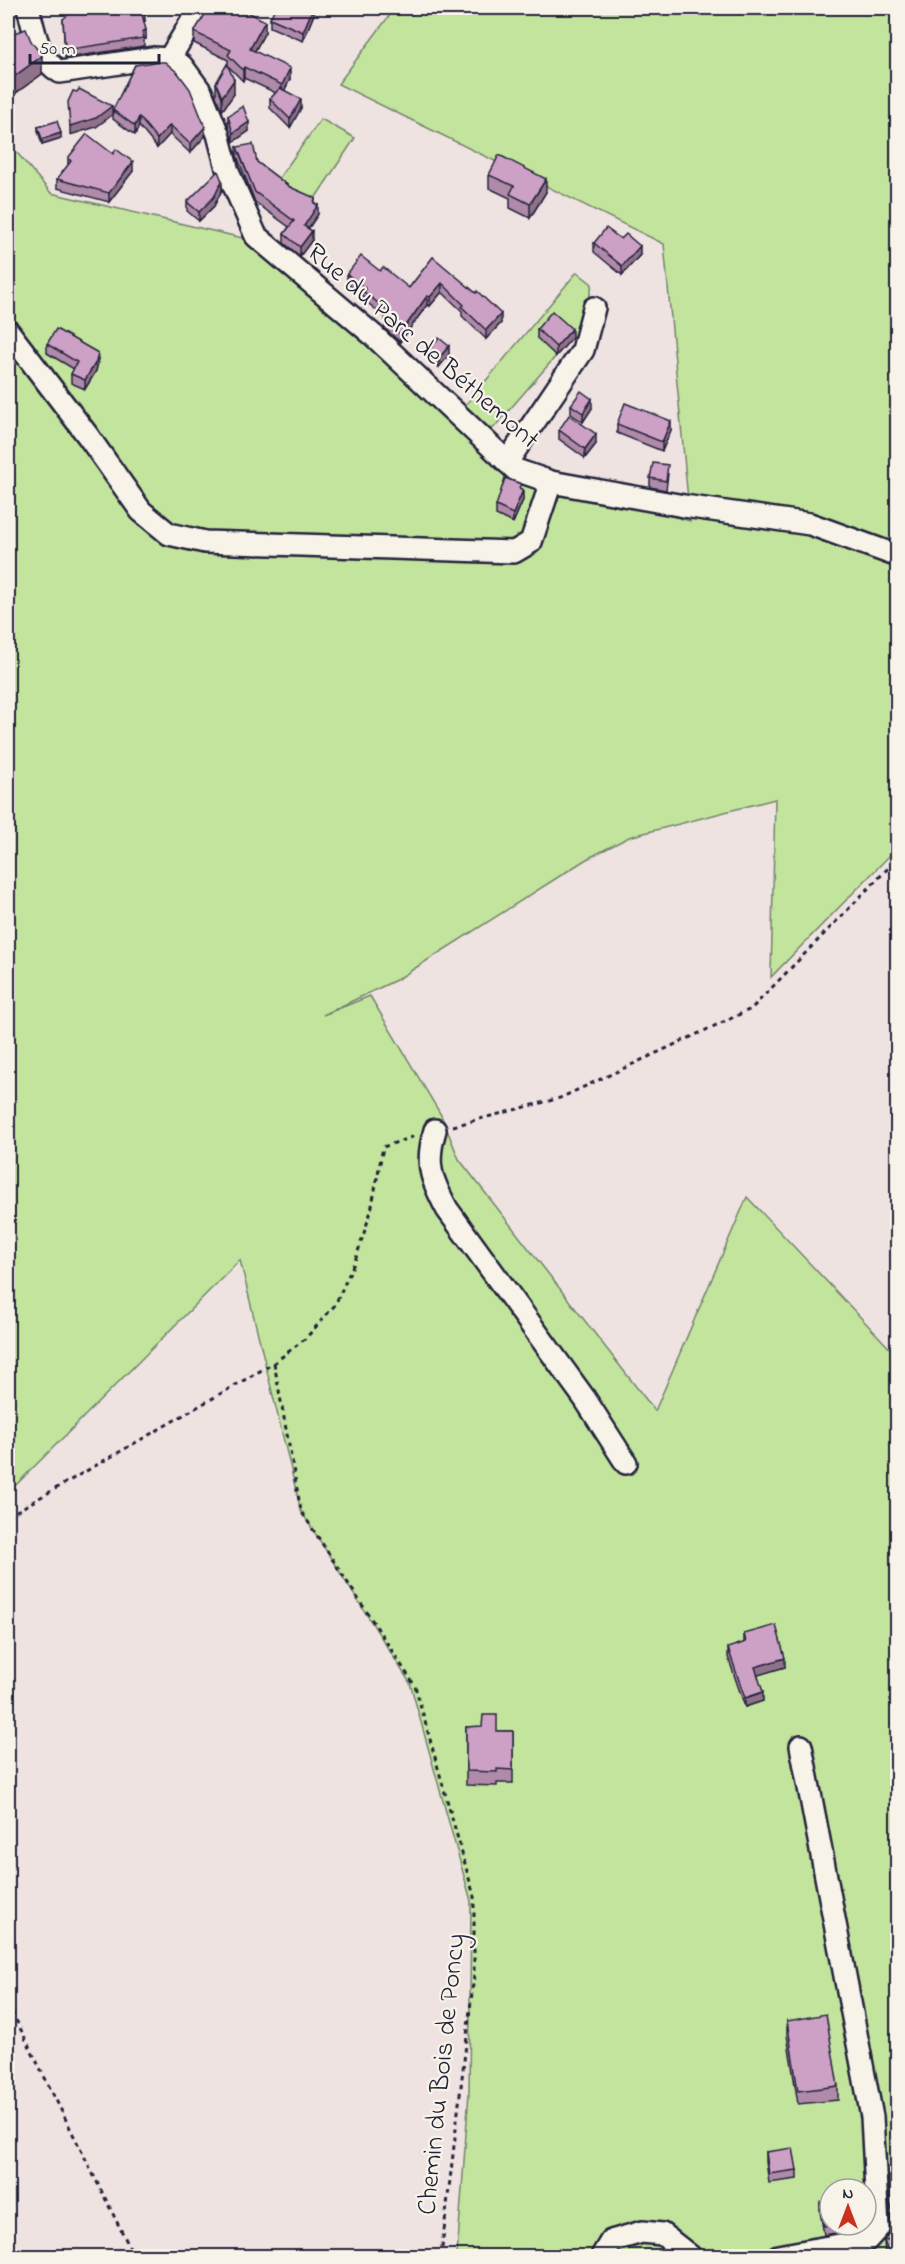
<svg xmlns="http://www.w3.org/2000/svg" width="905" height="2264" font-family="'Indie Flower',sans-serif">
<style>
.green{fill:#c3e49d;stroke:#72836c;stroke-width:1.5;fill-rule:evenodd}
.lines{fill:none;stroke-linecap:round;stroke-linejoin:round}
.minor-casing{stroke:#22223b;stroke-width:26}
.path{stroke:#22223b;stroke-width:3;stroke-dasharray:4.5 4.5;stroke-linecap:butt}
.minor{stroke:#f7f3e8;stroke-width:21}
.wall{fill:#b08aa9;stroke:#22223b;stroke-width:1.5}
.shaded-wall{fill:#90718a;stroke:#22223b;stroke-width:1.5}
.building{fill:#cda1c5;stroke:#22223b;stroke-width:1.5}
.labels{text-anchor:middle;stroke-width:4.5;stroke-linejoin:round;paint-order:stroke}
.street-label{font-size:27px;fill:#22223b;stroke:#f7f3e8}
</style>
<rect width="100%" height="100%" fill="#efe3e1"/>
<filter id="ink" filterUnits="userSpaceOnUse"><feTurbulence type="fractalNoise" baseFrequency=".0167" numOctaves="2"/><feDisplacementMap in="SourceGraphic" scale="12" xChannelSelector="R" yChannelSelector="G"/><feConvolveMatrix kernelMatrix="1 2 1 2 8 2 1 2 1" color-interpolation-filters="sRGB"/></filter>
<g filter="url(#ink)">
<g class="green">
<path d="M395 8H897V848L771 977 775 799 629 837 585 860 398 979 323 1015 370 996 441 1115 459 1159 655 1411 747 1197 897 1356V2256H457L469 2093 471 1901 410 1683 301 1511 240 1260 8 1493V142L51 193 251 240 507 471 690 521 664 244 338 84ZM830 2189H866V2225H830Z"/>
<polygon points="321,119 355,138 314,200 274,185"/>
<polygon points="577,272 592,284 584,325 572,338 537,338 556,356 490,432 463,408"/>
</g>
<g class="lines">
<g class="minor-casing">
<g id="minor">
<path d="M28 8C35 31 37 59 60 72L153 58 169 59 182 66 201 92 218 134 228 172 256 236 373 335 516 470 551 482 684 506 810 524 898 556"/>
<polyline points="169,59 200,8"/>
<polyline points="8,331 88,436 141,511 169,534 205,542 514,552 531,542 551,482"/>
<polyline points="507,462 583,350 594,308"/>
<path d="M435 1130C425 1164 431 1179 447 1209L585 1399 626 1463"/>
<polyline points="602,2256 611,2241 642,2232 662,2234 690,2256"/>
<polyline points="778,2256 867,2240 878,2228 872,2117 801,1746"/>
</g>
</g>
<g class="path">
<polyline points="453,1126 560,1098 751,1009 898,858"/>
<polyline points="274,1363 301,1511 415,1686 474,1896 474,1976 441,2256"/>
<polyline points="8,1516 274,1363 306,1338 335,1305 355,1261 371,1211 383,1147 415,1136"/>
<polyline points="8,2004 134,2256"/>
</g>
<use href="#minor" class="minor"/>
</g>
<g class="wall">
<polygon points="314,8 314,14 303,41 270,27 270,18"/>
<polygon points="107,11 145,21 144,22 146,39 144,39 144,46 65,58 63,19"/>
<polygon points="194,32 265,32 255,51 290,79 284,91 301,108 290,128 270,108 270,99 276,93 244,78 243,81 228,66 228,60 194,43"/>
<polygon points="8,35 42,74 9,98 8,95"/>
<polygon points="135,65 205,136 190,153 170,134 157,148 139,126 135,135 113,119 113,110"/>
<polygon points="216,83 234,94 222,111 216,96"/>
<polygon points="228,116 249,131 233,142 228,125"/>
<polygon points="38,127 61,138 42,144 38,131"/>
<polygon points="237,147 290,187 315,203 318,214 308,229 312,240 300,256 284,243 284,234 289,227 255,202 237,156"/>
<polygon points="113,154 133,171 109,202 57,188 57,179 68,166 68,158"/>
<polygon points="489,175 546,192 530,218 510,208 510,198 489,188"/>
<polygon points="222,190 214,206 199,221 187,211 187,202"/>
<polygon points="594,243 640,255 622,275 594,252"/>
<polygon points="433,257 501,323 486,339 462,316 462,311 442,292 430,306 427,305 400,342 385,329 385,320 386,318 364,300 364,297 347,283 347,274 380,271 409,288"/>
<polygon points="537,329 572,338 556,356 537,338"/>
<polygon points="47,344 98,362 96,371 85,389 71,383 71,374 74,369 47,353"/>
<polygon points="429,350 449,355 439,367 429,359"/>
<polygon points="571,405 592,408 583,422 571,414"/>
<polygon points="617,424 671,430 662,451 617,433"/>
<polygon points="559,430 596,444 585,458 559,439"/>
<polygon points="668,474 666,490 650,487 650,478"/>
<polygon points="521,489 523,500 513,523 496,515 496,506"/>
<polygon points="744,1634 785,1667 757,1675 763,1701 745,1707 728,1657 728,1648 744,1643"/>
<polygon points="466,1727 497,1731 513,1731 513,1783 497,1783 497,1786 466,1785"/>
<polygon points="897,1877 897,1929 891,1890 891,1878"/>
<polygon points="787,2021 838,2086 838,2100 798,2104 787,2035"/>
<polygon points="766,2152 797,2170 797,2179 769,2183 766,2162"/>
<polygon points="897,2172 897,2229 894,2229 890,2217 889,2175"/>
<polygon points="820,2202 830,2225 858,2225 858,2229 824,2235 820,2211"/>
<polygon points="884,2241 897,2256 885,2256"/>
</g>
<g class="shaded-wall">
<polygon points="313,8 314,8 314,14 303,41 303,32"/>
<polygon points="145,13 145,21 142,23 142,14"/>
<polygon points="265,21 265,32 250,60 250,49"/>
<polygon points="146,30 146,39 144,39 142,32"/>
<polygon points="42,56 42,74 9,98 9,80"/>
<polygon points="244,67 244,78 243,81 243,70"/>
<polygon points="290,68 290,79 282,96 282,85"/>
<polygon points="234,80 234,94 222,111 222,97"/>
<polygon points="301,99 301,108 290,128 290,119"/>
<polygon points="112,106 112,115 96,127 70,135 70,126"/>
<polygon points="139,117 139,126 135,135 135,126"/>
<polygon points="249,122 249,131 233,142 233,133"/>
<polygon points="170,125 170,134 157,148 157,139"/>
<polygon points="205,127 205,136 190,153 190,144"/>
<polygon points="61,133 61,138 42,144 42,139"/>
<polygon points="133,162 133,171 109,202 109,193"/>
<polygon points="546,179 546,192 530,218 530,204"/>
<polygon points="222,181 222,190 214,206 199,221 199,212"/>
<polygon points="315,198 315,208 318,205 318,214 304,235 304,226"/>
<polygon points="312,231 312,240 300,256 300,247"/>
<polygon points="640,246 640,255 622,275 622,266"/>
<polygon points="442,283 442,292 430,306 430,297"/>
<polygon points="427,296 427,305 400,342 400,334"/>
<polygon points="501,314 501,323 486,339 486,330"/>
<polygon points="572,329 572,338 556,356 556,347"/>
<polygon points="449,346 449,355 439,367 439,358"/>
<polygon points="98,353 98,362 96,371 85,389 85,380"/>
<polygon points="592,399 592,408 583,422 583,413"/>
<polygon points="671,421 671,430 662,451 662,442"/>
<polygon points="596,434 596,444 585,458 585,449"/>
<polygon points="523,490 523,500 513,523 513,514"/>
<polygon points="785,1658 785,1667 755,1676 755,1667"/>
<polygon points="763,1692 763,1701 745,1707 745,1698"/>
</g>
<g class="building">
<polygon points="76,8 106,8 107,11 116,8 142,8 145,13 142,14 146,30 142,32 144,38 65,50 63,19"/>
<polygon points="209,8 240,8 265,21 250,49 290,68 282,85 244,67 243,70 228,55 231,50 194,32"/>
<polygon points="275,8 313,8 303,32 270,18"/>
<polygon points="26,29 31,41 42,56 9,80 8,78 8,35"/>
<polygon points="154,62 165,62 178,73 190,89 205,127 190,144 170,125 157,139 139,117 135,126 113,110 135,65"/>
<polygon points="227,64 234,80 222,97 216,83"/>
<polygon points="280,88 301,99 290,119 270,99"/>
<polygon points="79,89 112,106 96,118 70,126 68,102 73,91 77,92"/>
<polygon points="243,106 249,122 233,133 228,116"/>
<polygon points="57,121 61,133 42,139 38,127"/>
<polygon points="87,134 113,154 116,149 133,162 109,193 57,179 71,161 68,158"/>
<polygon points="253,144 257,162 290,187 315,198 314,203 318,205 304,226 312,231 300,247 284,234 294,221 255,192 237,147"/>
<polygon points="499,155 546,179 530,204 510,194 514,186 489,175"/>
<polygon points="218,171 222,181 214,197 199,212 187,202"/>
<polygon points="606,228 621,239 626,234 640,246 622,266 594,243"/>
<polygon points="361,256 380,271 383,267 409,288 433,257 476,293 477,291 501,314 486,330 462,307 464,305 442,283 430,297 427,296 400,334 385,320 391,313 364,292 366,289 347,274"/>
<polygon points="552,311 572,329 556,347 537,329"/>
<polygon points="56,329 98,353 96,362 85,380 71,374 77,362 47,344"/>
<polygon points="439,338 449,346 439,358 429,350"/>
<polygon points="581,391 592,399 583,413 571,405"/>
<polygon points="625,403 671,421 662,442 617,424"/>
<polygon points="569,415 596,434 585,449 559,430"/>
<polygon points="653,463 668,465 666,481 650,478"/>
<polygon points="505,478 521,484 519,488 523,490 513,514 496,506"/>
<polygon points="776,1625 785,1658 755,1667 763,1692 745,1698 728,1648 746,1642 744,1634"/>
<polygon points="483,1715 497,1715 497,1731 513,1731 513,1770 497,1769 497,1772 466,1771 466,1727 482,1726"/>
<polygon points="897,1877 897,1917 891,1878"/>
<polygon points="826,2014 838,2086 798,2091 787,2021"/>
<polygon points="793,2148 797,2170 769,2174 766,2152"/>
<polygon points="897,2172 897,2215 894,2216 890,2203 889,2175"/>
<polygon points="830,2200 830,2225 824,2226 820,2202"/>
<polygon points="897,2235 897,2256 890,2256 884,2241"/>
</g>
</g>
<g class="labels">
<g class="street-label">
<text transform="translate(424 345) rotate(41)" y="9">Rue du Parc de Béthemont</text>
<text transform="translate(440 2074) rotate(-84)" y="9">Chemin du Bois de Poncy</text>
</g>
</g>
<rect width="905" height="2264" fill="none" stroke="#f7f3e8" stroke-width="30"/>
<rect x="15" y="15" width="875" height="2234" fill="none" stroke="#22223b" stroke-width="2" filter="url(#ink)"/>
<g transform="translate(848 2207)"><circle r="28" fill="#f7f3e8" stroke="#a29fa3" stroke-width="1.5"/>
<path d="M0-4.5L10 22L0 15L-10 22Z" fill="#c8321e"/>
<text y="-9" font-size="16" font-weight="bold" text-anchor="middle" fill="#22223b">N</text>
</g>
<path d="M30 54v9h129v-9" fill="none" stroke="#22223b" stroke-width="3"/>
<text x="39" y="54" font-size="18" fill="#22223b" stroke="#f7f3e8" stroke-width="4.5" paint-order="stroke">50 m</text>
</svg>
